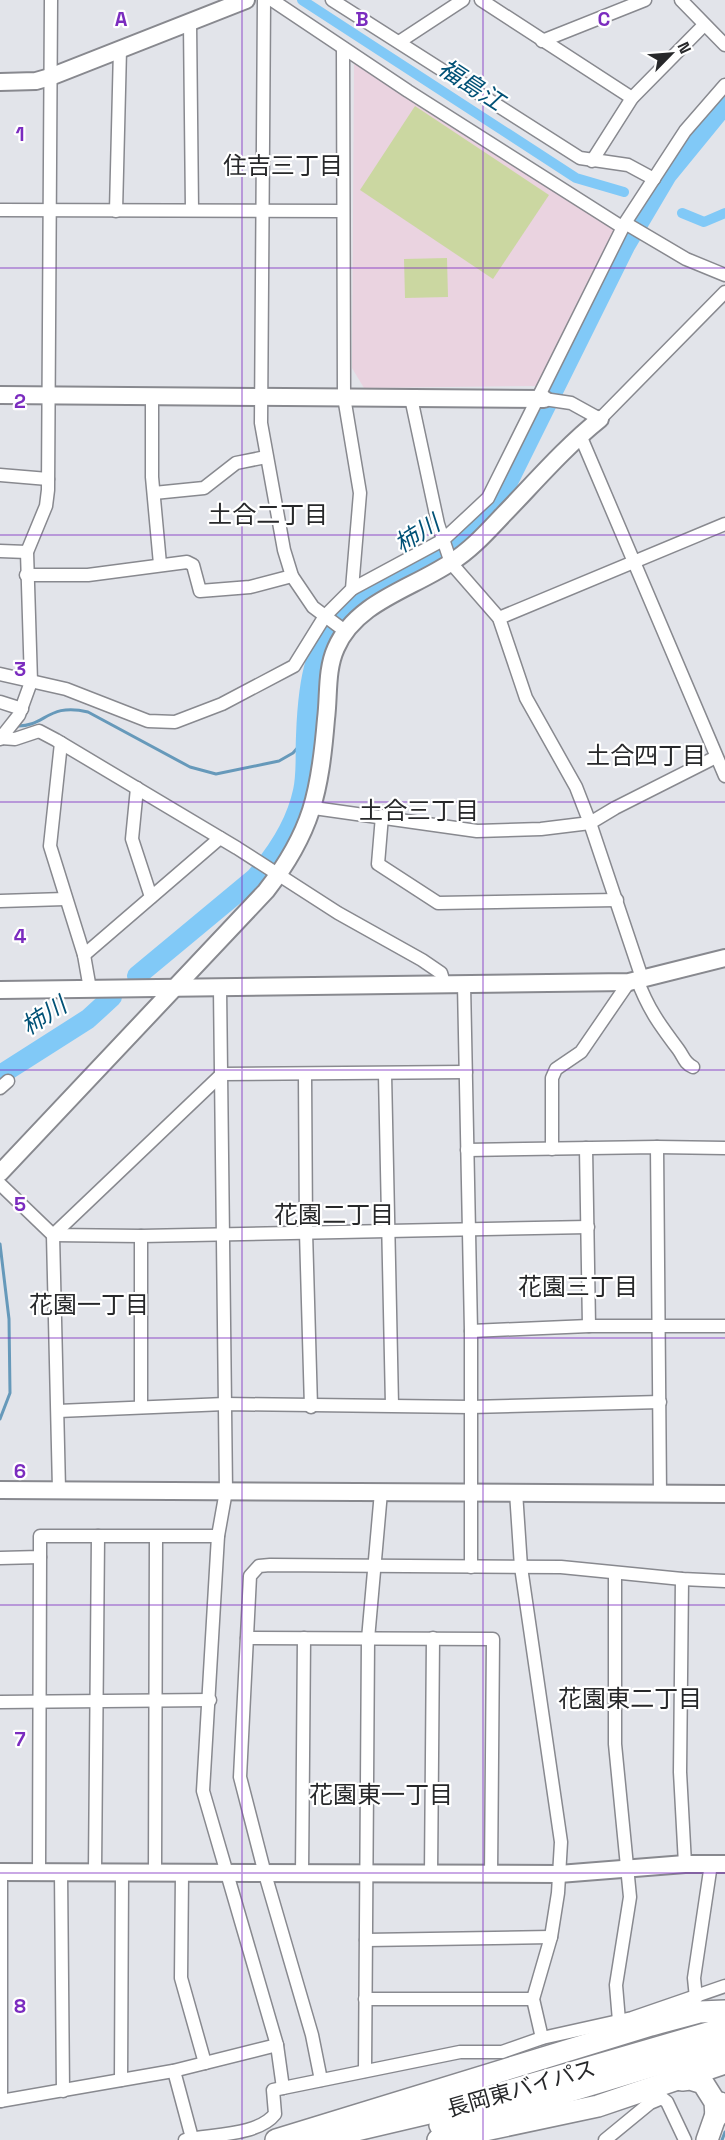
<svg xmlns="http://www.w3.org/2000/svg" width="725" height="2140" font-family="'Space Grotesk','Noto Sans JP',sans-serif">
<style>
.education{fill:#ead3e0}
.green{fill:#cbd7a1}
.lines{fill:none;stroke-linecap:round;stroke-linejoin:round}
.stream{stroke:#6699ba;stroke-width:3}
.canal{stroke:#81c9f7;stroke-width:10}
.river{stroke:#81c9f7;stroke-width:20}
.street-casing{stroke:#88898f;stroke-width:15}
.secondary-casing{stroke:#88898f;stroke-width:20}
.highway-casing{stroke:#88898f;stroke-width:24}
.street{stroke:#fff;stroke-width:12}
.secondary{stroke:#fff;stroke-width:16}
.highway{stroke:#fff;stroke-width:21}
.grid{fill:none;stroke:#7b2cbf;stroke-width:1.5;stroke-opacity:0.55}
.labels{text-anchor:middle;stroke-width:4.5;stroke-linejoin:round;paint-order:stroke}
.street-label{font-size:22px;fill:#27282a;stroke:#fff}
.water-label{font-size:24px;font-style:italic;fill:#005176;stroke:#fff}
.neighbourhood-label{font-size:24px;fill:#27282a;stroke:#fff}
.grid-label{font-size:20px;text-anchor:middle;font-weight:bold;fill:#7b2cbf;stroke:#fff;stroke-width:4.5;stroke-linejoin:round;paint-order:stroke}
</style>
<rect width="100%" height="100%" fill="#e2e4ea"/>
<polygon class="education" points="354,62 621,233 541,386 364,388 352,368"/>
<g class="green">
<polygon points="415,106 549,195 493,279 360,190"/>
<polygon points="447,258 448,297 405,298 404,259"/>
</g>
<g class="lines">
<g class="stream">
<path d="M17 726C45 727 48 702 88 712L190 767 216 774 279 761 293 753 306 738"/>
<polyline points="0,1244 9,1319 10,1393 0,1419"/>
<polyline points="722,2140 725,2132"/>
</g>
<g class="canal">
<polyline points="302,0 576,178 624,192"/>
<polyline points="682,213 704,222 725,213"/>
</g>
<g class="river">
<path d="M137 976 255 878C277 853 296 824 303 791 307 773 305 755 306 736 308 680 313 640 356 600L454 544 484 517 503 492 625 246 667 175 725 104"/>
<polyline points="0,1075 88,1019 112,997"/>
</g>
<g class="street-casing">
<g id="street">
<polyline points="264,0 261,423 284,550 292,576 313,607 345,631"/>
<polyline points="272,0 408,91 622,227"/>
<polyline points="332,0 580,158 628,165 654,179"/>
<polyline points="481,0 632,98"/>
<polyline points="681,0 725,45"/>
<polyline points="190,23 192,210"/>
<polyline points="542,41 645,0"/>
<polyline points="399,42 463,0"/>
<polyline points="592,161 632,98 704,25"/>
<polyline points="0,210 343,211"/>
<polyline points="116,211 120,49"/>
<polyline points="625,223 686,259 725,275"/>
<polyline points="152,398 152,477 160,564"/>
<polyline points="411,398 438,524 451,563 499,618 526,698 576,787 590,823 642,978"/>
<polyline points="544,399 571,403 600,419 725,292"/>
<polyline points="580,435 725,776"/>
<polyline points="0,475 48,479"/>
<polyline points="154,493 204,488 236,463 266,457"/>
<polyline points="0,551 27,552"/>
<polyline points="26,575 88,575 187,562 193,565 200,591 250,587 292,576"/>
<polyline points="352,589 443,540 488,498 625,223 685,131 725,85"/>
<polyline points="499,618 725,524"/>
<polyline points="0,674 66,689 148,721 175,722 222,704 294,666 325,616 352,589 360,493 344,397 343,48"/>
<polyline points="0,702 22,709"/>
<polyline points="1,738 15,739 39,731 56,740 237,848 338,913 422,960 441,973 444,983"/>
<polyline points="0,739 19,715 31,682 27,552 46,506 48,490 51,0"/>
<polyline points="61,743 50,846 84,955 90,989"/>
<polyline points="137,788 132,839 151,897"/>
<polyline points="314,808 477,831 541,829 590,823 615,808 716,757"/>
<polyline points="382,816 378,864 438,903 617,900"/>
<polyline points="0,901 65,899"/>
<polyline points="84,955 220,838"/>
<path d="M637 979C648 1009 660 1025 678 1049 684 1057 684 1063 693 1067"/>
<polyline points="464,984 471,1331 471,1567"/>
<polyline points="220,988 226,1491 218,1536 203,1791 277,2045 283,2088"/>
<polyline points="305,1074 306,1232 311,1407"/>
<polyline points="385,1074 392,1405"/>
<polyline points="0,1088 8,1081"/>
<polyline points="657,1147 725,1148"/>
<polyline points="586,1148 589,1326"/>
<polyline points="552,1149 552,1078 556,1069 581,1052 629,982"/>
<polyline points="467,1150 657,1147 660,1494"/>
<polyline points="0,1184 53,1235 141,1236 588,1227"/>
<polyline points="141,1236 141,1406"/>
<polyline points="471,1331 589,1326 725,1326"/>
<polyline points="58,1411 225,1404 470,1407 660,1402"/>
<polyline points="59,1489 53,1235 222,1074 466,1072"/>
<polyline points="516,1492 521,1567 561,1842 558,1893 551,1937 533,1999 542,2038"/>
<polyline points="0,1558 40,1557 40,1536 218,1536"/>
<polyline points="615,1573 615,1744 630,1897 616,1985 619,2021"/>
<polyline points="682,1579 680,1772 685,1864"/>
<polyline points="247,1638 493,1639 491,1875"/>
<polyline points="0,1702 210,1700"/>
<polyline points="95,1871 98,1536"/>
<polyline points="39,1872 40,1557"/>
<polyline points="61,1872 63,2091"/>
<polyline points="155,1873 156,1537"/>
<polyline points="182,1874 181,1978 205,2063"/>
<polyline points="302,1874 304,1638"/>
<polyline points="431,1875 433,1638"/>
<polyline points="366,1940 551,1937"/>
<polyline points="696,1998 694,1978 711,1864"/>
<polyline points="365,1999 533,1999"/>
<polyline points="174,2071 192,2138"/>
<polyline points="365,2071 368,1639 381,1492"/>
<polyline points="121,2080 122,1872"/>
<polyline points="321,2080 312,2035 265,1874 240,1777 250,1576 259,1566 270,1565 561,1567 682,1579 725,1581"/>
<polyline points="0,2101 173,2071 277,2045"/>
<polyline points="1,2101 1,1872"/>
<path d="M185 2140C210 2134 258 2136 275 2114L273 2090 460 2052H502L542 2038 632 2018 725 1986"/>
<polyline points="605,2140 650,2103 662,2098 667,2102 685,2140"/>
</g>
</g>
<g class="secondary-casing">
<g id="secondary">
<polyline points="0,82 36,81 50,77 246,0"/>
<polyline points="0,395 544,399"/>
<polyline points="0,990 629,982 725,958"/>
<path d="M0 1173 266 891C312 832 320 792 326 719 329 696 326 670 336 648 356 602 411 589 450 563 471 550 487 532 504 514 535 482 565 447 600 419"/>
<polyline points="0,1490 725,1494"/>
<polyline points="0,1872 559,1874 685,1864 725,1864"/>
</g>
</g>
<g class="highway-casing">
<g id="highway">
<polyline points="682,2080 690,2079 703,2083 715,2102 716,2117"/>
<polyline points="440,2125 560,2094 725,2044"/>
<polyline points="276,2140 651,2025 699,2012 725,2011"/>
<polyline points="314,2140 450,2108 725,2028"/>
<polyline points="438,2140 598,2106 725,2063"/>
<polyline points="707,2140 720,2103"/>
</g>
</g>
<use href="#street" class="street"/>
<use href="#secondary" class="secondary"/>
<use href="#highway" class="highway"/>
</g>
<path class="grid" d="M242 0V2140M483 0V2140M0 268H725M0 535H725M0 802H725M0 1070H725M0 1338H725M0 1605H725M0 1873H725"/>
<g class="labels">
<g class="street-label">
<text transform="translate(521 2088) rotate(-16)" y="8">長岡東バイパス</text>
</g>
<g class="water-label">
<text transform="translate(471 85) rotate(33)" y="8">福島江</text>
<text transform="translate(417 534) rotate(-32)" y="8">柿川</text>
<text transform="translate(44 1016) rotate(-33)" y="8">柿川</text>
</g>
<g class="neighbourhood-label">
<text x="283" y="174">住吉三丁目</text>
<text x="268" y="523">土合二丁目</text>
<text x="646" y="764">土合四丁目</text>
<text x="419" y="819">土合三丁目</text>
<text x="334" y="1223">花園二丁目</text>
<text x="578" y="1295">花園三丁目</text>
<text x="89" y="1313">花園一丁目</text>
<text x="630" y="1707">花園東二丁目</text>
<text x="381" y="1803">花園東一丁目</text>
</g>
</g>
<g class="grid-label">
<text x="121" y="26">A</text>
<text x="362" y="26">B</text>
<text x="604" y="26">C</text>
<text x="20" y="141">1</text>
<text x="20" y="408">2</text>
<text x="20" y="676">3</text>
<text x="20" y="943">4</text>
<text x="20" y="1211">5</text>
<text x="20" y="1478">6</text>
<text x="20" y="1746">7</text>
<text x="20" y="2013">8</text>
</g>
<g transform="translate(671 54) rotate(65)" stroke="#ffffff" stroke-width="4.5" paint-order="stroke">
<path d="M0-4.5L10 22L0 15L-10 22Z" fill="#27282a"/>
<text y="-9" font-size="16" font-weight="bold" text-anchor="middle" fill="#27282a">N</text>
</g>
</svg>
